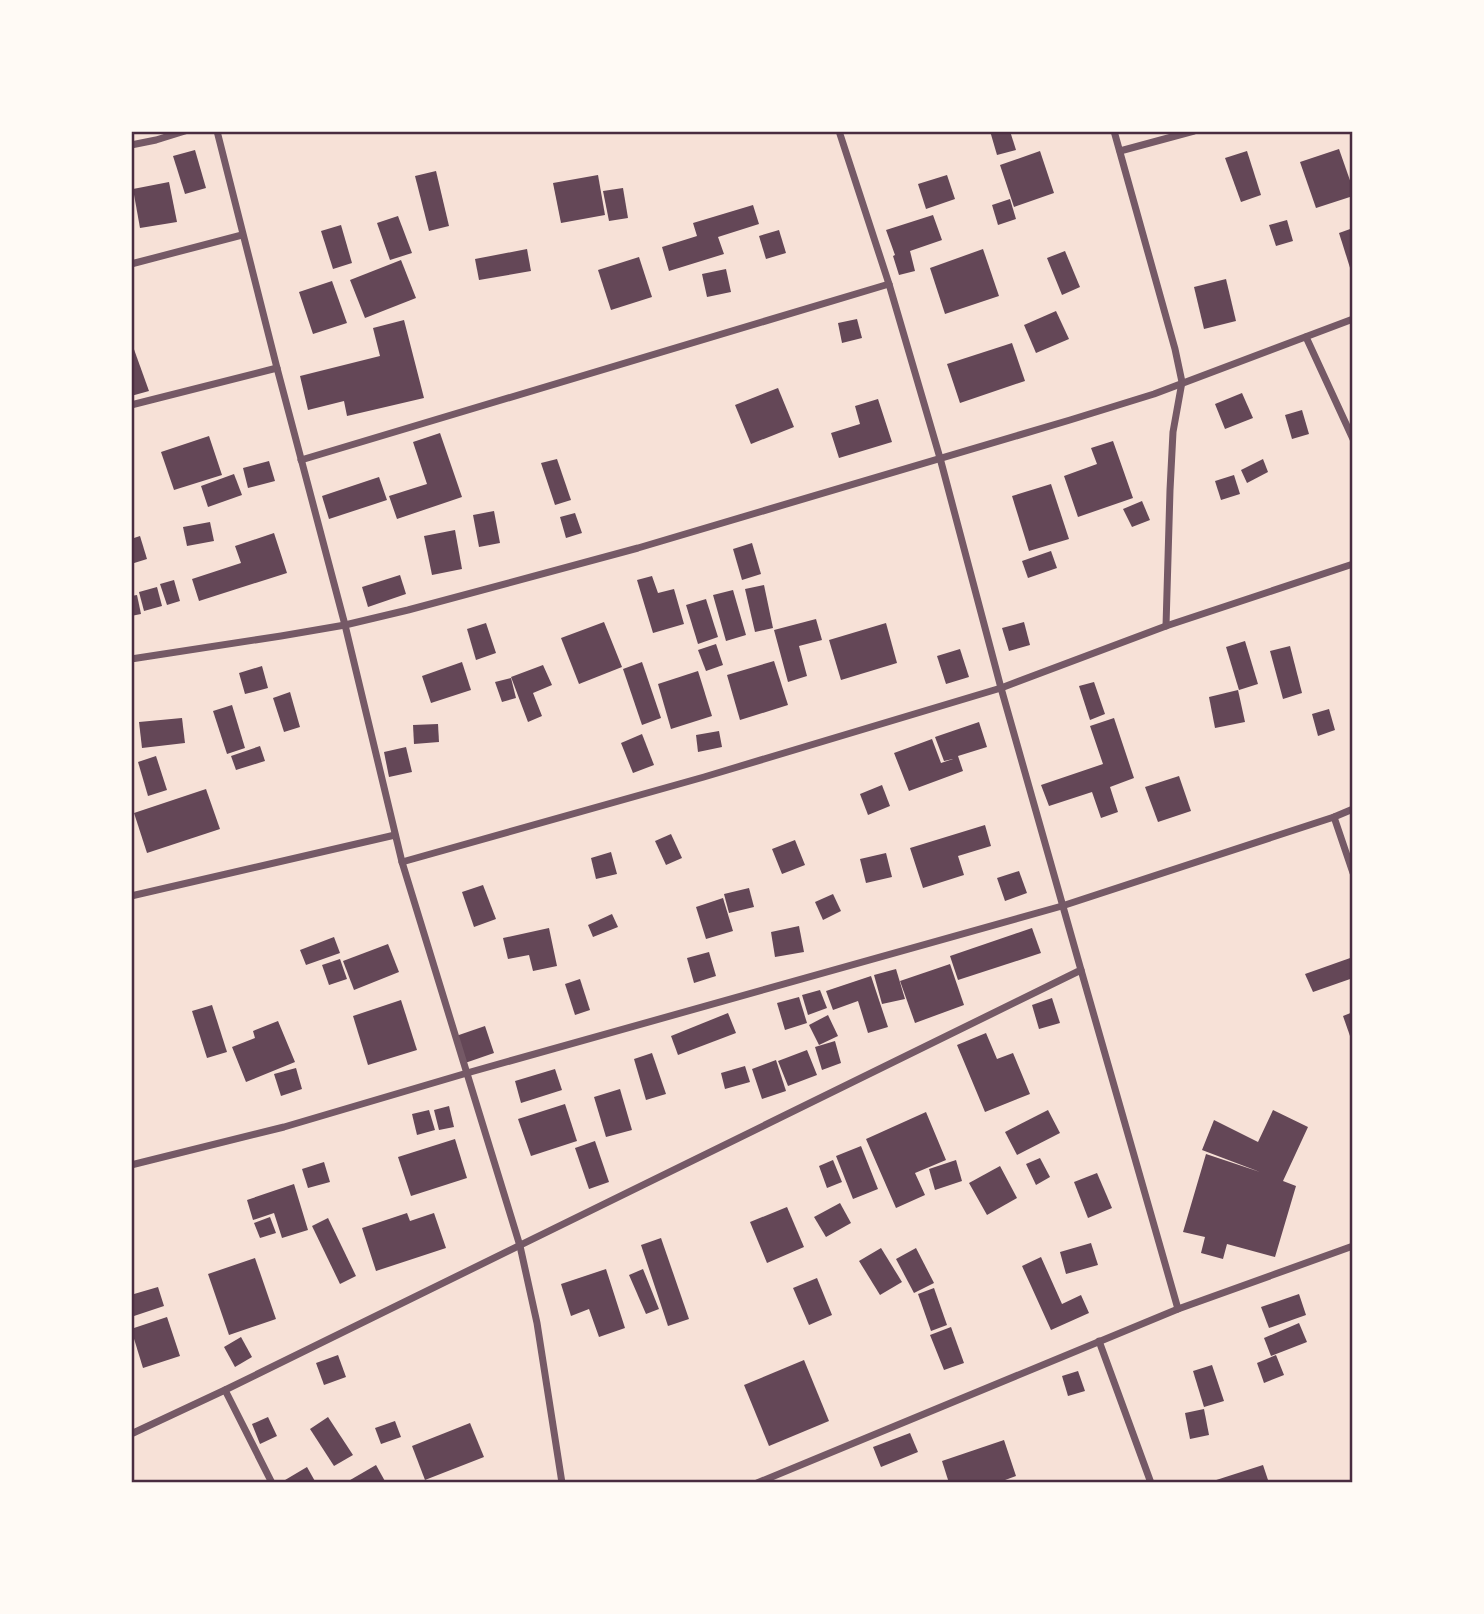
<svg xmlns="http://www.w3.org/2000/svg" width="1484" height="1614" font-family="Manrope,sans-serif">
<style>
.building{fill:#644757}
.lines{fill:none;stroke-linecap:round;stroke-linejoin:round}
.minor{stroke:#755966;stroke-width:7}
.neatline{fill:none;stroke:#4a2c40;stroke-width:2.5}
</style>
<rect width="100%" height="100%" fill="#f7e1d7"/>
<g class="building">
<polygon points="990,131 1010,131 1016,150 997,155"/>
<polygon points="1339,149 1353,189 1353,196 1316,208 1300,162"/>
<polygon points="195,150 206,188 185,194 173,156"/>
<polygon points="1040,151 1054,193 1014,207 1000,165"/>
<polygon points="1247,151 1261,195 1241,202 1225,158"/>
<polygon points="436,171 449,226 429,231 415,176"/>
<polygon points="598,175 605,215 561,223 553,183"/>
<polygon points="947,175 955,199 926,209 918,184"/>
<polygon points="169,182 177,222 140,228 133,189"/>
<polygon points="623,188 628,218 609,221 603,191"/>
<polygon points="1010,199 1016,219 998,225 992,205"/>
<polygon points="753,205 759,224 718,237 724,254 669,271 662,247 697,236 693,223"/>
<polygon points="933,215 942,240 910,251 915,271 899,275 893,256 895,255 886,230"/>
<polygon points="398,216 412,253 390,260 377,223"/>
<polygon points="1287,220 1293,241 1276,246 1269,225"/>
<polygon points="341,225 352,263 333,269 321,231"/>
<polygon points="1353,228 1353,274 1352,274 1339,233"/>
<polygon points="779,230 786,253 766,259 759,236"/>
<polygon points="527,249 531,271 479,280 475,259"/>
<polygon points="983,249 999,296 945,314 930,268"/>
<polygon points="1065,251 1080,287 1062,295 1047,258"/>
<polygon points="639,257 652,297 611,310 598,270"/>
<polygon points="401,260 416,298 365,318 350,280"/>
<polygon points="726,269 731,292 707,297 702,274"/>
<polygon points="1226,279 1236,321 1204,329 1194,287"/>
<polygon points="332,281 347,323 313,334 299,292"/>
<polygon points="1056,311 1069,339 1036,353 1024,325"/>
<polygon points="857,319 862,338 842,343 838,323"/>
<polygon points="404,320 424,398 347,416 344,401 308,410 300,376 380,356 373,328"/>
<polygon points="131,341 149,391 131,396"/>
<polygon points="1012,343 1025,381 960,403 947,364"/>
<polygon points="778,388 794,427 751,444 735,405"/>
<polygon points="1242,393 1253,418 1225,429 1215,404"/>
<polygon points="878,399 892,442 839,458 831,433 860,424 855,406"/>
<polygon points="1302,410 1309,434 1292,439 1285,415"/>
<polygon points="440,433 462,497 397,519 389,496 427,484 413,442"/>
<polygon points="209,436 222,475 174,490 161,452"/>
<polygon points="1113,441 1133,498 1078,517 1064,476 1097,464 1091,448"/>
<polygon points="557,459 571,500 555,505 541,463"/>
<polygon points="1263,459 1268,472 1247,483 1241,470"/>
<polygon points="269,461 275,481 248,488 243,468"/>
<polygon points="234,474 242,495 208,507 201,486"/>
<polygon points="1234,475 1240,494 1221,500 1215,481"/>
<polygon points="379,477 387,500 329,519 322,496"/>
<polygon points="1051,484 1069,539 1029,551 1012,496"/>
<polygon points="1142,501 1150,520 1132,527 1123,509"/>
<polygon points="494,511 500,543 479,547 473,515"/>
<polygon points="575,513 582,533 566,538 560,517"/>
<polygon points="210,522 214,541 187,546 183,527"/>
<polygon points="455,530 462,569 432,575 424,536"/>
<polygon points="274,533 287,573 199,601 192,579 241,563 235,546"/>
<polygon points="140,536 147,559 131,564 131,539"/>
<polygon points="752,543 761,574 742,580 733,549"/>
<polygon points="1051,551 1057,568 1028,578 1022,561"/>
<polygon points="400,575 406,594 368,607 362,587"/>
<polygon points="652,576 658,593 674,589 684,624 653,633 637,580"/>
<polygon points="174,580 180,601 167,605 160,584"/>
<polygon points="764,585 773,628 755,632 745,589"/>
<polygon points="157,587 162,606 144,611 139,592"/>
<polygon points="733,590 746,635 726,641 713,595"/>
<polygon points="137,595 141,614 131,616 131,596"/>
<polygon points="706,599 718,637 698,644 686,605"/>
<polygon points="816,619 822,640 799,646 807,676 788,682 774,630"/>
<polygon points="604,622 622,667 579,684 561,638"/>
<polygon points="1024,622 1030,645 1009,651 1002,628"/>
<polygon points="486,623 496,653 476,660 467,629"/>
<polygon points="886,623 897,663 841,680 829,640"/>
<polygon points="1245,641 1258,684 1239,690 1226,647"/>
<polygon points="716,644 723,665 706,671 698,650"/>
<polygon points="1290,646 1302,693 1283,699 1270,651"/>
<polygon points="960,649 969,677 946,684 937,656"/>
<polygon points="774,661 788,705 740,720 727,675"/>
<polygon points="462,662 471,690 431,703 422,676"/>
<polygon points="642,662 661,718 642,725 623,669"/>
<polygon points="543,665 552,685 533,693 542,716 528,722 511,677"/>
<polygon points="262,666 268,688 245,694 239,673"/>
<polygon points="698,671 712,716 671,729 658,684"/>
<polygon points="511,678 516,698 502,702 495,682"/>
<polygon points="1094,682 1105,714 1090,720 1079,686"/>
<polygon points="1238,690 1245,722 1215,728 1209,697"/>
<polygon points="290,692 300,727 284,732 273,698"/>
<polygon points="232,705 245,748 227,754 213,711"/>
<polygon points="1329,709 1335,730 1318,736 1312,714"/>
<polygon points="182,718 185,743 142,748 139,722"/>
<polygon points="1114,718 1134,778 1110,787 1118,812 1101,818 1092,792 1049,806 1041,785 1103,764 1090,726"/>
<polygon points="979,722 987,747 958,756 963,771 909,791 894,753 932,739 941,763 953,759 944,761 935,737"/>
<polygon points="438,724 439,742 414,744 413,725"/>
<polygon points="719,731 722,747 698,752 696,735"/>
<polygon points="642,734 654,765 633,773 621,743"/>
<polygon points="260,746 265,761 236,770 231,756"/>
<polygon points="406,747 412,772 389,777 384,752"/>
<polygon points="156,756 167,790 148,796 138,762"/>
<polygon points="1179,776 1191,811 1158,822 1145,787"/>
<polygon points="882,785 890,806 868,815 860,794"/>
<polygon points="206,789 220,829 147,853 134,813"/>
<polygon points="985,825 991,846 958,856 964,875 923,888 910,848"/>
<polygon points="671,834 682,858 666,865 655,841"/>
<polygon points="795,840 805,865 782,874 772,849"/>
<polygon points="611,852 617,874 596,879 591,858"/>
<polygon points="886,853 892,877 866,883 860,859"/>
<polygon points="1019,871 1027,893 1005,901 997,878"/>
<polygon points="483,885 496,919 474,927 462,892"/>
<polygon points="749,888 754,907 729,913 724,894"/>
<polygon points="833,894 841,911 823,920 815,902"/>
<polygon points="723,898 733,931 706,939 696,907"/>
<polygon points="612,914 618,927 593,937 588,925"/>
<polygon points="799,926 804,952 775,957 771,932"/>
<polygon points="549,928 557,966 533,971 529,955 508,959 503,938"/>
<polygon points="1032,928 1041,953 958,980 950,956"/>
<polygon points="334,937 340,953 306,965 300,950"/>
<polygon points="388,944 399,972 354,990 343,961"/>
<polygon points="709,952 716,976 694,983 687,958"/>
<polygon points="1353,957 1353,978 1313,992 1305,974"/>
<polygon points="340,959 347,979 329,985 322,965"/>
<polygon points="950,964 964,1005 915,1023 900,981"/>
<polygon points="896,969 905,999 882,1004 874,975"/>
<polygon points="871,976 888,1027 868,1033 858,1001 833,1010 826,991"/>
<polygon points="580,979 590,1010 575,1015 565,984"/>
<polygon points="820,990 827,1008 808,1015 802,995"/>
<polygon points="799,997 807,1023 785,1030 777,1003"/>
<polygon points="1052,998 1060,1023 1039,1029 1032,1005"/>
<polygon points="401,1000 417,1050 368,1065 353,1016"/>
<polygon points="212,1005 227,1052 207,1058 192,1011"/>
<polygon points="1353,1012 1353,1035 1350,1036 1343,1016"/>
<polygon points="728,1013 736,1033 678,1055 671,1036"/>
<polygon points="828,1015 838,1036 819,1045 809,1025"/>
<polygon points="278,1021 295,1062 246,1082 232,1047 255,1038 253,1031"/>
<polygon points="485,1026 494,1053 465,1063 456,1036"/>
<polygon points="986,1033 997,1059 1013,1053 1030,1094 985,1112 957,1045"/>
<polygon points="835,1041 841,1063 822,1070 815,1047"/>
<polygon points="807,1050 817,1075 788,1086 778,1061"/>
<polygon points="652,1053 666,1094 646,1100 634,1059"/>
<polygon points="776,1060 786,1091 762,1099 752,1069"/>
<polygon points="745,1066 750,1082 725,1089 721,1073"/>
<polygon points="296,1068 302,1089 281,1096 274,1074"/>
<polygon points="555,1069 562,1090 521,1103 515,1081"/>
<polygon points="620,1089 632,1130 606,1137 594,1097"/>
<polygon points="565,1104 577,1141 531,1156 518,1119"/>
<polygon points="449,1106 454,1127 439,1130 434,1110"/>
<polygon points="429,1110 435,1130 417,1135 412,1114"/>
<polygon points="1048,1110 1060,1133 1017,1155 1005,1132"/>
<polygon points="1273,1110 1308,1127 1283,1181 1296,1186 1275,1257 1227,1244 1223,1259 1201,1253 1205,1237 1183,1232 1206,1154 1260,1172 1202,1150 1214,1120 1258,1142"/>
<polygon points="926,1112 946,1160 915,1173 925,1195 896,1208 866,1139"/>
<polygon points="455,1139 467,1178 411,1196 398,1157"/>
<polygon points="595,1141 609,1182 589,1189 575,1148"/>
<polygon points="861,1146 878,1189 853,1199 836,1156"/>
<polygon points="1040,1158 1050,1177 1036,1185 1026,1164"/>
<polygon points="833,1160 842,1182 827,1188 819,1166"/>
<polygon points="956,1160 962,1181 935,1190 929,1169"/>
<polygon points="324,1162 330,1182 308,1188 302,1169"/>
<polygon points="1000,1166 1017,1198 987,1215 969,1183"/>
<polygon points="1097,1173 1112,1208 1088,1218 1074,1182"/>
<polygon points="294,1184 308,1230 282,1238 274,1213 253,1220 247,1200"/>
<polygon points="840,1203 851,1223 826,1237 814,1217"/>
<polygon points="787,1207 804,1247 767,1263 750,1222"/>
<polygon points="407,1213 410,1221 434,1213 446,1248 376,1271 362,1228"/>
<polygon points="270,1217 276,1233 260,1238 254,1223"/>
<polygon points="328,1218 356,1276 340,1284 312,1226"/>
<polygon points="661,1238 689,1319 668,1326 641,1245"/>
<polygon points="1091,1243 1098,1265 1066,1274 1060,1252"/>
<polygon points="881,1248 902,1282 880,1295 859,1261"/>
<polygon points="916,1248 934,1283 914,1293 896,1259"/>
<polygon points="1041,1257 1062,1304 1081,1295 1089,1313 1051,1330 1022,1266"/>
<polygon points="255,1258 276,1319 229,1335 208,1274"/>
<polygon points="606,1269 625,1328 599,1337 589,1309 571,1316 561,1284"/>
<polygon points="643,1269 659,1309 646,1314 629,1275"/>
<polygon points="817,1278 832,1315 809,1325 793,1288"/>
<polygon points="158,1287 164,1306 131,1317 131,1289 134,1294"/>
<polygon points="934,1288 947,1325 931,1331 918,1294"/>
<polygon points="1299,1294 1306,1315 1269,1328 1261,1307"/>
<polygon points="167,1317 180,1356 143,1368 131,1329"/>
<polygon points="1299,1323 1307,1342 1271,1356 1264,1338"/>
<polygon points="951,1327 964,1363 944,1370 930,1335"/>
<polygon points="241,1337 252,1357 235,1367 224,1347"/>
<polygon points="338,1355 346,1377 324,1385 316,1363"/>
<polygon points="1276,1355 1284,1375 1264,1383 1257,1363"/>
<polygon points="804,1360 829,1421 769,1446 744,1385"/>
<polygon points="1212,1365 1224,1401 1204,1407 1193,1371"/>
<polygon points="1078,1371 1085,1391 1068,1396 1062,1376"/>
<polygon points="1204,1409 1209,1435 1190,1439 1185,1413"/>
<polygon points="268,1417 277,1436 260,1444 252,1424"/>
<polygon points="328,1417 353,1455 334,1466 310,1429"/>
<polygon points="395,1421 401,1437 381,1444 375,1428"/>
<polygon points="470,1423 484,1457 425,1480 412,1446"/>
<polygon points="910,1433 918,1452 881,1467 873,1447"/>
<polygon points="1004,1440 1016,1476 997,1483 949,1483 942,1461"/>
<polygon points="376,1465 386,1483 345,1483"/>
<polygon points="1263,1465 1269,1483 1210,1483 1210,1482"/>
<polygon points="307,1467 316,1483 280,1483"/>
</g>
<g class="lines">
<g class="minor">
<polyline points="217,131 277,368 345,625 402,862 520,1246 537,1323 562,1483"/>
<polyline points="1114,131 1175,349 1182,382 1173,432 1170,490 1166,626"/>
<polyline points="131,145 156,140 185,131"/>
<polyline points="1120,151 1194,131"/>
<polyline points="131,264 242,235"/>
<polyline points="1306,337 1353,439"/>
<polyline points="131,405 277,368"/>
<polyline points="301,460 889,284"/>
<polyline points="131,659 281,636 345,625 408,610 638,548 1070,420 1154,394 1353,319"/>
<polyline points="1334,817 1353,873"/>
<polyline points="402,862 704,777 1001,688 1166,626 1353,564"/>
<polyline points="131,896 395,835"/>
<polyline points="1081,970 1178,1309"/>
<polyline points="131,1165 284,1127 467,1073 1062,906 1334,817 1353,809"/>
<polyline points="1099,1341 1151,1483"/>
<polyline points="225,1390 272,1483"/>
<polyline points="131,1434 225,1390 1081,970 1001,688 940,458 889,284 839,131"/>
<polyline points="757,1483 1178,1309 1353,1246"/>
</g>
</g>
<rect width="1484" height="1614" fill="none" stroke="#fffaf5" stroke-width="266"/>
<rect x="133" y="133" width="1218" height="1348" class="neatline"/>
</svg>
